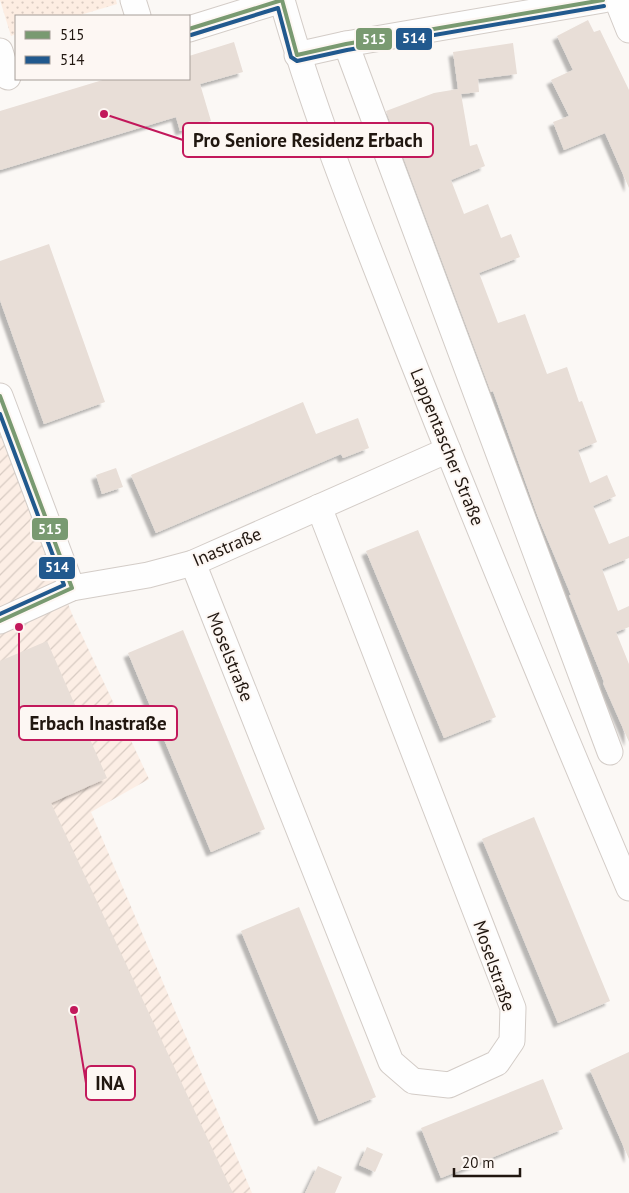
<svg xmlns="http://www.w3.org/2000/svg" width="629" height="1193" font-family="'PT Sans',sans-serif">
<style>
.industrial{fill:url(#industrial-furrows)}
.grass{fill:url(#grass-dots)}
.building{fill:#e8ded7;filter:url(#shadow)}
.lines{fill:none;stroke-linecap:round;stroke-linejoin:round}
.street-casing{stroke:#d3ccc7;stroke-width:27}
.street{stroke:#fefefe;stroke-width:25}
.bus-1-casing{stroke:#fdf7f3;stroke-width:8}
.bus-2-casing{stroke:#fdf7f3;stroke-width:8}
.bus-1{stroke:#799a71;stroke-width:4}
.bus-2{stroke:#21598e;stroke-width:4}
.labels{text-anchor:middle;stroke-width:4;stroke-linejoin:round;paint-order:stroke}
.street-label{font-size:18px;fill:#211710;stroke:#fdf7f3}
.leader{fill:none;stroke:#c2185b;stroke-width:2}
.callout-dot{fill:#c2185b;stroke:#fdf7f3;stroke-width:2}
.callout{fill:#fdf7f3;stroke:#c2185b;stroke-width:2}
.callout-label{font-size:19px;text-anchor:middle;font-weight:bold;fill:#211710}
.line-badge{stroke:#fdf7f3;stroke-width:2}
.badge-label{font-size:14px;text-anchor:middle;font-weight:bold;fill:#fff}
</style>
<defs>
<pattern id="industrial-furrows" width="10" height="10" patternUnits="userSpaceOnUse" patternTransform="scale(1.25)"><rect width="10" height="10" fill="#fceee5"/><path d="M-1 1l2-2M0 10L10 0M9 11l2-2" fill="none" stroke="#d8cbc3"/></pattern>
<pattern id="grass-dots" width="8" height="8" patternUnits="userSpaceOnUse" patternTransform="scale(1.25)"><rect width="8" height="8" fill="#fdede2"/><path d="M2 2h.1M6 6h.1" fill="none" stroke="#d9cac1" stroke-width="1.8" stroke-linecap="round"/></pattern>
<filter id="shadow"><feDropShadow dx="-4.5" dy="4.5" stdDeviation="1" flood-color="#0004"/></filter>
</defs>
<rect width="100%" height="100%" fill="#fbf8f5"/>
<polygon class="industrial" points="0,426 72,614 149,779 91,812 252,1193 0,1193"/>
<polygon class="grass" points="0,0 116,0 117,4 77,16 16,16 16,34 11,36"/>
<g class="building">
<polygon points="588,20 594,32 600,30 629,90 629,188 605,133 564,150 553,122 569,116 551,80 573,70 557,36"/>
<polygon points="234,42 243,72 200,84 211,121 180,131 176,117 0,170 0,111 106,79 189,79 189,56"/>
<polygon points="513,43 517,74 478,79 479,92 461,94 470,146 477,144 485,166 451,180 464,214 488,204 501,238 511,234 520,257 479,273 498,323 525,314 547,374 567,367 579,402 582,401 597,442 578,450 590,483 607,475 616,496 593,506 609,544 629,536 629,558 602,569 618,611 629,606 629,627 616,632 629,664 629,742 603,683 604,682 569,595 571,595 538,517 493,391 491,392 386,111 434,93 458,89 453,52"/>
<polygon points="49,244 105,402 44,424 0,300 0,261"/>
<polygon points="303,402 316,434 358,418 369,448 343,458 341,454 156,533 131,475"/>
<polygon points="116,468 123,487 102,494 96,475"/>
<polygon points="418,530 496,717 444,738 366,551"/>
<polygon points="183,630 265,829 211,852 128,653"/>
<polygon points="47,641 107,778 51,803 233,1193 0,1193 0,661"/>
<polygon points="534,817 610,1001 558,1023 482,839"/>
<polygon points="299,907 376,1097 319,1121 241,931"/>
<polygon points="629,1052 629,1159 590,1070"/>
<polygon points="543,1079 563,1129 441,1178 421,1128"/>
<polygon points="367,1147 383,1154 375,1172 359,1165"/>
<polygon points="318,1166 342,1177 335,1193 305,1193"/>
</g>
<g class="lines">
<g class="street-casing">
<g id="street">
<polyline points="133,0 138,16"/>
<path d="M282 0C315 117 361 229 405 342 477 525 552 707 629 888"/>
<polyline points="617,0 629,30"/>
<polyline points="189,29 282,0"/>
<polyline points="346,44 610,752"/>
<polyline points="0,51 8,77"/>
<polyline points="297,55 346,44 603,0"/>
<polyline points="0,396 72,588"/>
<polyline points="193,563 391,1062 413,1081 449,1085 497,1063 512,1041 513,1008 319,507"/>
<polyline points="0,621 72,588 148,575 193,563 448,450"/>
</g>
</g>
<use href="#street" class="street"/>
<g class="bus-1-casing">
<g id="bus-1">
<polyline points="189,29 282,0 297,55 346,44 603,0"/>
<polyline points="0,396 72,588 0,621"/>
</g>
</g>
<g class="bus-2-casing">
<g id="bus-2">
<polyline points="191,35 278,8 291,57 297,61 347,50 604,6"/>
<polyline points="0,414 64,585 0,614"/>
</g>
</g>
<use href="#bus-1" class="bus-1"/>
<use href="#bus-2" class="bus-2"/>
</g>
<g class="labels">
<g class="street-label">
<text transform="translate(447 447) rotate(68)" y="6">Lappentascher Straße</text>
<text transform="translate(227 547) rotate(-23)" y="6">Inastraße</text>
<text transform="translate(230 657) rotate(68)" y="6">Moselstraße</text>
<text transform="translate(494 966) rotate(71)" y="6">Moselstraße</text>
</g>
</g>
<path class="leader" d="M104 114L183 140M19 627L19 723M74 1010L86 1083"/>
<g class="callout-dot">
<circle cx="104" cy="114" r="5"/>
<circle cx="19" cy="627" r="5"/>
<circle cx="74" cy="1010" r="5"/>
</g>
<g class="callout">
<rect x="183" y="123" width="250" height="34" rx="5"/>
<rect x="19" y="706" width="158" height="34" rx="5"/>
<rect x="86" y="1066" width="49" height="34" rx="5"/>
</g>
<g class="callout-label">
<text x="308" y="147">Pro Seniore Residenz Erbach</text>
<text x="98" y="730">Erbach Inastraße</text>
<text x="110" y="1090">INA</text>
</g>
<g class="line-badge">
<rect x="395" y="27" width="38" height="24" rx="5" fill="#21598e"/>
<rect x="355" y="27" width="38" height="24" rx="5" fill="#799a71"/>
<rect x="31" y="517" width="38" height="24" rx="5" fill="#799a71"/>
<rect x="38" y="556" width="38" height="24" rx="5" fill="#21598e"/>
</g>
<g class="badge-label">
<text x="414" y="43">514</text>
<text x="374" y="44">515</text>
<text x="50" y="534">515</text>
<text x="57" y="572">514</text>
</g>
<rect x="15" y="15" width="175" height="65" fill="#fdf7f3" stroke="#a59d98"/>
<rect x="25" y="31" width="25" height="8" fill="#799a71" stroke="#a59d98"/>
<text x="60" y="40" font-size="15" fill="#211710">515</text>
<rect x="25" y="56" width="25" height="8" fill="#21598e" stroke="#a59d98"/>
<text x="60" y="65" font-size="15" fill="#211710">514</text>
<path d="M454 1168v8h66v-8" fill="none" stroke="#211710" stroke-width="2.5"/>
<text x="462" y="1168" font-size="15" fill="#211710" stroke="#fdf7f3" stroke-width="4" paint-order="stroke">20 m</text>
</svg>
